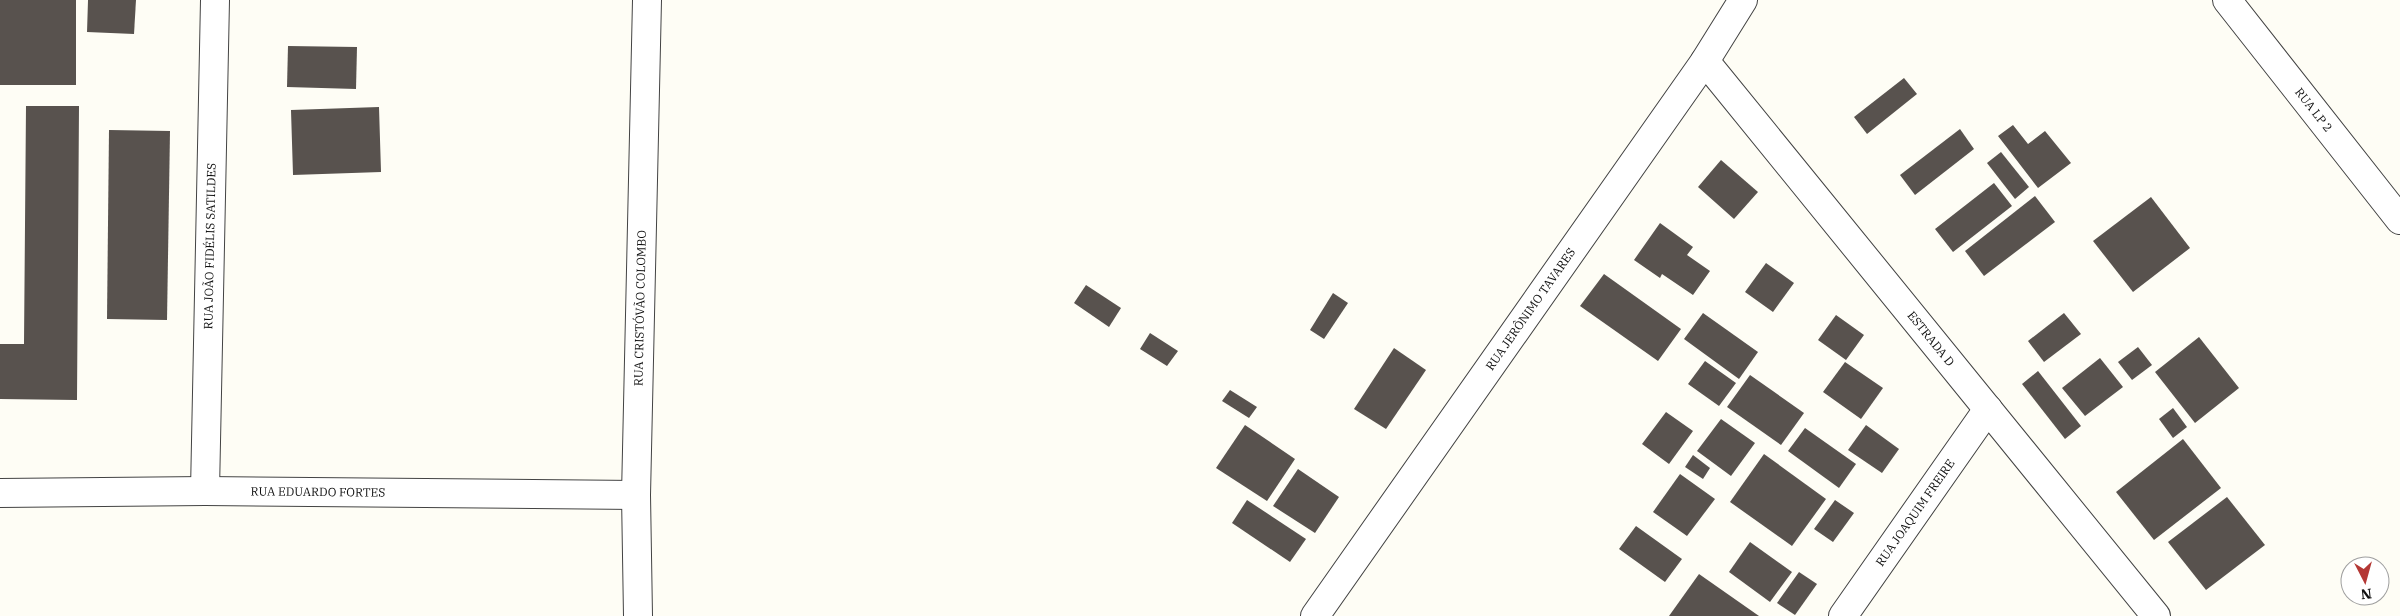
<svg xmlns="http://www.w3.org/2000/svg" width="2400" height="616" font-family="'IBM Plex Serif',serif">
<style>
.building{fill:#58524e}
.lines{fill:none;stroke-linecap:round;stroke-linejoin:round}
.minor-casing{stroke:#434343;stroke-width:30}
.minor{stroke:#fff;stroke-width:28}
.labels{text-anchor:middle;stroke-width:5;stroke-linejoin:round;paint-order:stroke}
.street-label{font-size:12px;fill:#101010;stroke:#fff}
</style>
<rect width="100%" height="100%" fill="#fefdf5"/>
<g class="building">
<rect x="0" y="0" width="76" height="85"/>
<polygon points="88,0 136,0 134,34 87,32"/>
<polygon points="288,46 357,47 356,89 287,87"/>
<polygon points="1904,78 1917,94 1867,134 1854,117"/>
<polygon points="26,106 79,106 77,400 0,399 0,344 24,344"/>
<polygon points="379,107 381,172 293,175 291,110"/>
<polygon points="2013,125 2028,144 2045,131 2071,163 2038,188 1998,136"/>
<polygon points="1960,129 1974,149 1915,195 1900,175"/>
<polygon points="109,130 170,131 167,320 107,319"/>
<polygon points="2001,152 2029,187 2015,199 1987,163"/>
<polygon points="1721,160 1758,192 1734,219 1698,187"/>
<polygon points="1994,183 2012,206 1953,252 1935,229"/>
<polygon points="2035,196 2055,222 1984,276 1965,251"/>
<polygon points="2151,197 2190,248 2133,292 2093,241"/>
<polygon points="1660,223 1693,247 1687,255 1710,271 1693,295 1662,274 1660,278 1634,260"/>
<polygon points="1766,263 1794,283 1773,312 1745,292"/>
<polygon points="1604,274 1681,329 1658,361 1580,306"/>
<polygon points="1086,285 1121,308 1109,327 1074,303"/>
<polygon points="1333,293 1348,303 1324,339 1310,330"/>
<polygon points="1703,313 1758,352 1739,379 1684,339"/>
<polygon points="2064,313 2081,334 2044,362 2028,341"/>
<polygon points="1836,315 1864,335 1846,360 1818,340"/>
<polygon points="1150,333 1178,351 1167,366 1140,349"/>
<polygon points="2199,337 2239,388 2195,423 2155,372"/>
<polygon points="2138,347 2152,365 2132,380 2118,362"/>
<polygon points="1394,348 1426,370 1386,429 1354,409"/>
<polygon points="2100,358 2123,387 2085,416 2062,388"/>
<polygon points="1705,361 1736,383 1719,406 1688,384"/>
<polygon points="1845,362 1883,388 1861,419 1823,392"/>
<polygon points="2038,371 2081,426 2065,439 2022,384"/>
<polygon points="1750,375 1804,413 1781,445 1727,407"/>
<polygon points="1230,390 1257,407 1249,418 1222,401"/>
<polygon points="2173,408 2187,427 2173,438 2159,419"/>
<polygon points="1666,412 1693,431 1669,464 1642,444"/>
<polygon points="1721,419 1755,443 1731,476 1697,451"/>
<polygon points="1245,425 1295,459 1267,501 1216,468"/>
<polygon points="1866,425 1899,449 1882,473 1848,450"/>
<polygon points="1805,428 1856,464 1839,488 1788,451"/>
<polygon points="2183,439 2221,488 2154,540 2116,492"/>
<polygon points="1764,454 1826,499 1792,546 1730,502"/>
<polygon points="1693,455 1710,468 1703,479 1685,467"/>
<polygon points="1298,469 1339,497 1315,533 1273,506"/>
<polygon points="1680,474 1715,499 1687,536 1653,512"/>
<polygon points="2227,497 2265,545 2206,590 2168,542"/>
<polygon points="1247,500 1306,539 1290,562 1232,523"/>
<polygon points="1835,500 1854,513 1833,542 1814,529"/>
<polygon points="1636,526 1682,559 1665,582 1619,549"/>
<polygon points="1750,542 1792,572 1770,602 1729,572"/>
<polygon points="1799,572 1817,584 1795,615 1777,603"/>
<polygon points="1699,574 1759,616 1669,616"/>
</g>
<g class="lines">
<g class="minor-casing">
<g id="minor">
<path id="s1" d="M2227 0 2400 220"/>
<path id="s2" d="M1705 61 2156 616"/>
<path id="s3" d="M205 491 215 0"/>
<path id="s4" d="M0 493 205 491 636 495"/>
<path id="s5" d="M638 616 636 495 647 0"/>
<path id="s6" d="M1315 616 1705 61 1743 0"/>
<path id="s7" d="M1843 616 1988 409"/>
</g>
</g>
<use href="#minor" class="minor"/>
</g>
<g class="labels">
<g class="street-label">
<text dy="4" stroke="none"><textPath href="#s1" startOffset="140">RUA LP 2</textPath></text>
<text dy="4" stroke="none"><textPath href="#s3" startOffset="245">RUA JOÃO FIDÉLIS SATILDES</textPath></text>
<text dy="4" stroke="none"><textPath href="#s5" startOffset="308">RUA CRISTÓVÃO COLOMBO</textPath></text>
<text dy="4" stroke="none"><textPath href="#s6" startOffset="375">RUA JERÔNIMO TAVARES</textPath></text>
<text dy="4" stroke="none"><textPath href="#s2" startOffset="358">ESTRADA D</textPath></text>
<text dy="4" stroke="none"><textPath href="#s4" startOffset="318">RUA EDUARDO FORTES</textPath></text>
<text dy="4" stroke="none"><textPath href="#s7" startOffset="126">RUA JOAQUIM FREIRE</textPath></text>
</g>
</g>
<g transform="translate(2365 581) rotate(174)"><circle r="24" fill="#ffffff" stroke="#9f9f9f"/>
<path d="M0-4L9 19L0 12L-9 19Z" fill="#b43835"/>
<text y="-8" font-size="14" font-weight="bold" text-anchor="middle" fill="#101010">N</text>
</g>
</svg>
